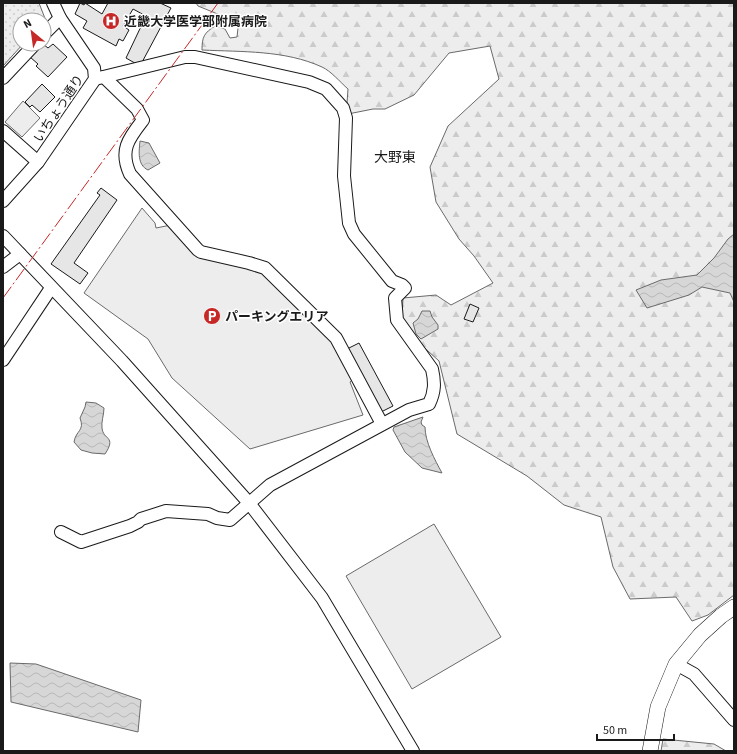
<svg xmlns="http://www.w3.org/2000/svg" width="737" height="754" font-family="'Source Sans 3','Noto Sans JP',sans-serif">
<style>
.built{fill:#ededed;stroke:#6a6a6a}
.forest{fill:url(#forest-firs);stroke:#6a6a6a}
.park{fill:url(#park-dots);stroke:#6a6a6a}
.water{fill:url(#water-waves);stroke:#6a6a6a}
.building{fill:#e6e6e6;stroke:#1a1a1a}
.lines{fill:none;stroke-linecap:round;stroke-linejoin:round}
.minor-casing{stroke:#1a1a1a;stroke-width:14}
.major-casing{stroke:#1a1a1a;stroke-width:16}
.minor{stroke:#fff;stroke-width:12}
.major{stroke:#fff;stroke-width:15}
.power{stroke:#c62828;stroke-width:1;stroke-dasharray:14 3 2 3;stroke-linecap:butt}
.labels{text-anchor:middle;stroke-width:3;stroke-linejoin:round;paint-order:stroke}
.poi-label{font-size:13px;font-weight:bold;fill:#1a1a1a;stroke:#fff;text-anchor:start}
.street-label{font-size:13px;fill:#1a1a1a;stroke:#fff}
.neighbourhood-label{font-size:14px;fill:#1a1a1a;stroke:#fff}
</style>
<defs>
<pattern id="forest-firs" width="22" height="20" patternUnits="userSpaceOnUse"><rect width="22" height="20" fill="#ededed"/><path d="M5 1l3.5 6h-7zM16 11l3.5 6h-7z" fill="#cbcbcb"/></pattern>
<pattern id="park-dots" width="8" height="8" patternUnits="userSpaceOnUse"><rect width="8" height="8" fill="#ededed"/><path d="M2 2h.1M6 6h.1" fill="none" stroke="#cbcbcb" stroke-width="1.8" stroke-linecap="round"/></pattern>
<pattern id="water-waves" width="16" height="10" patternUnits="userSpaceOnUse"><rect width="16" height="10" fill="#d7d7d7"/><path d="M0 5q4-4 8 0t8 0" fill="none" stroke="#b8b8b8"/></pattern>
</defs>
<rect width="100%" height="100%" fill="#fff"/>
<g class="built">
<polygon points="23,101 40,118 22,137 5,122"/>
<polygon points="142,208 155,223 156,228 171,225 196,255 248,266 263,273 335,341 353,379 350,382 363,415 250,449 172,378 148,339 84,293"/>
<polygon points="434,524 501,637 412,689 346,576"/>
</g>
<g class="forest">
<path d="M196 3H734V595L708 615 692 621 676 597 630 599 613 567 601 517 564 505 527 476 457 434 439 361 418 342 402 318 403 298 436 295 451 305 493 283 474 256 459 239 436 202 430 167 448 126 499 79 490 46 449 53 414 95 385 109H373L348 114 347 103 348 89C340 82 331 71 322 67 285 50 242 52 202 50 202 37 204 33 215 26L225 29 230 38 237 37 238 28 225 17 198 6Z"/>
<polygon points="663,739 714,744 726,751 661,751"/>
</g>
<polygon class="park" points="3,3 39,3 46,21 20,20 20,44 23,44 3,66"/>
<g class="water">
<path d="M140 141 149 143 160 163 148 170C137 165 139 151 140 141Z"/>
<polygon points="734,234 734,302 730,293 702,287 689,295 647,308 636,290 661,280 697,275 714,258 728,239"/>
<polygon points="422,311 430,311 432,317 438,325 438,329 421,339 416,334 413,323 418,319"/>
<path d="M86 402 96 403 104 408C104 414 101 423 102 428 103 440 117 436 105 454L92 453 81 450 74 442C76 430 85 431 80 418L85 407Z"/>
<path d="M423 417 421 422 422 425 425 427C425 442 435 460 442 473L422 468 405 452 393 430 394 427Z"/>
<polygon points="10,663 36,664 141,700 138,732 11,702"/>
</g>
<g class="building">
<polygon points="80,3 84,5 85,3 102,14 108,3 160,3 171,8 140,66 126,58 146,16 133,9 123,26 129,30 123,41 119,39 116,46 83,28 87,21 75,14"/>
<polygon points="41,44 43,44 48,48 53,44 67,57 48,77 36,66 38,64 30,57"/>
<polygon points="42,84 55,97 40,112 32,105 30,107 25,102"/>
<polygon points="101,188 117,200 74,263 88,273 80,284 51,264 100,195 97,193"/>
<polygon points="470,304 479,308 473,322 464,319"/>
<polygon points="359,343 393,406 381,412 347,349"/>
</g>
<g class="lines">
<g class="minor-casing">
<g id="minor">
<polyline points="44,34 60,18"/>
<path d="M104 77 137 109 143 120C129 138 119 150 130 174L198 250 201 252 249 263 265 268 336 338 382 424"/>
<polyline points="3,78 35,44"/>
<polyline points="3,131 38,162"/>
<polyline points="3,201 38,162 95,79 94,68 60,18 53,3"/>
<polyline points="3,236 122,361 249,503 322,598 413,751"/>
<polyline points="3,267 20,254"/>
<polyline points="3,360 51,288"/>
<path d="M61 532 81 542 130 526 138 522 141 519 166 511 208 514 217 518 230 520 270 485 409 410 429 404C435 392 435 382 432 369L397 320 395 298 405 288 402 285 392 281 354 234 349 223 344 176 346 118 343 108 326 89 309 82 195 57H185L95 79"/>
<polyline points="676,664 694,674 734,720"/>
</g>
</g>
<g class="major-casing">
<polyline id="major" points="650,751 658,707 676,664 700,635 721,616 734,607"/>
</g>
<use href="#minor" class="minor"/>
<use href="#major" class="major"/>
<polyline class="power" points="3,298 218,3"/>
</g>
<defs>
<g id="hospital-disc" transform="scale(0.9)"><circle r="9.5" fill="#c62828" stroke="#fff"/><path d="M-5-5h3v3.5h4V-5h3V5h-3V1.5h-4V5h-3Z" fill="#fff"/></g>
<g id="parking-disc" transform="scale(0.9)"><circle r="9.5" fill="#c62828" stroke="#fff"/><path d="M-3.5-5.5H1a3.5 3.5 0 0 1 0 7H-1V5.5H-3.5ZM-1-3.4V-.6H.8a1.4 1.4 0 0 0 0-2.8Z" fill="#fff"/></g>
</defs>
<g fill-rule="evenodd">
<use href="#hospital-disc" x="111" y="21"/>
<use href="#parking-disc" x="212" y="316"/>
</g>
<g class="labels">
<g class="poi-label">
<text x="124" y="26">近畿大学医学部附属病院</text>
<text x="225" y="321">パーキングエリア</text>
</g>
<g class="street-label">
<text transform="translate(58 108) rotate(-56)" y="5">いちょう通り</text>
</g>
<g class="neighbourhood-label">
<text x="395" y="162">大野東</text>
</g>
</g>
<rect width="737" height="754" fill="none" stroke="#1a1a1a" stroke-width="8"/>
<g transform="translate(32 32) rotate(331)"><circle r="19" fill="#ffffff" stroke="#a3a3a3"/>
<path d="M0-3L7 15L0 10L-7 15Z" fill="#c62828"/>
<text y="-6" font-size="11" font-weight="bold" text-anchor="middle" fill="#1a1a1a">N</text>
</g>
<path d="M597 734v6h77v-6" fill="none" stroke="#1a1a1a" stroke-width="2"/>
<text x="603" y="734" font-size="12" fill="#1a1a1a" stroke="#ffffff" stroke-width="3" paint-order="stroke">50 m</text>
</svg>
